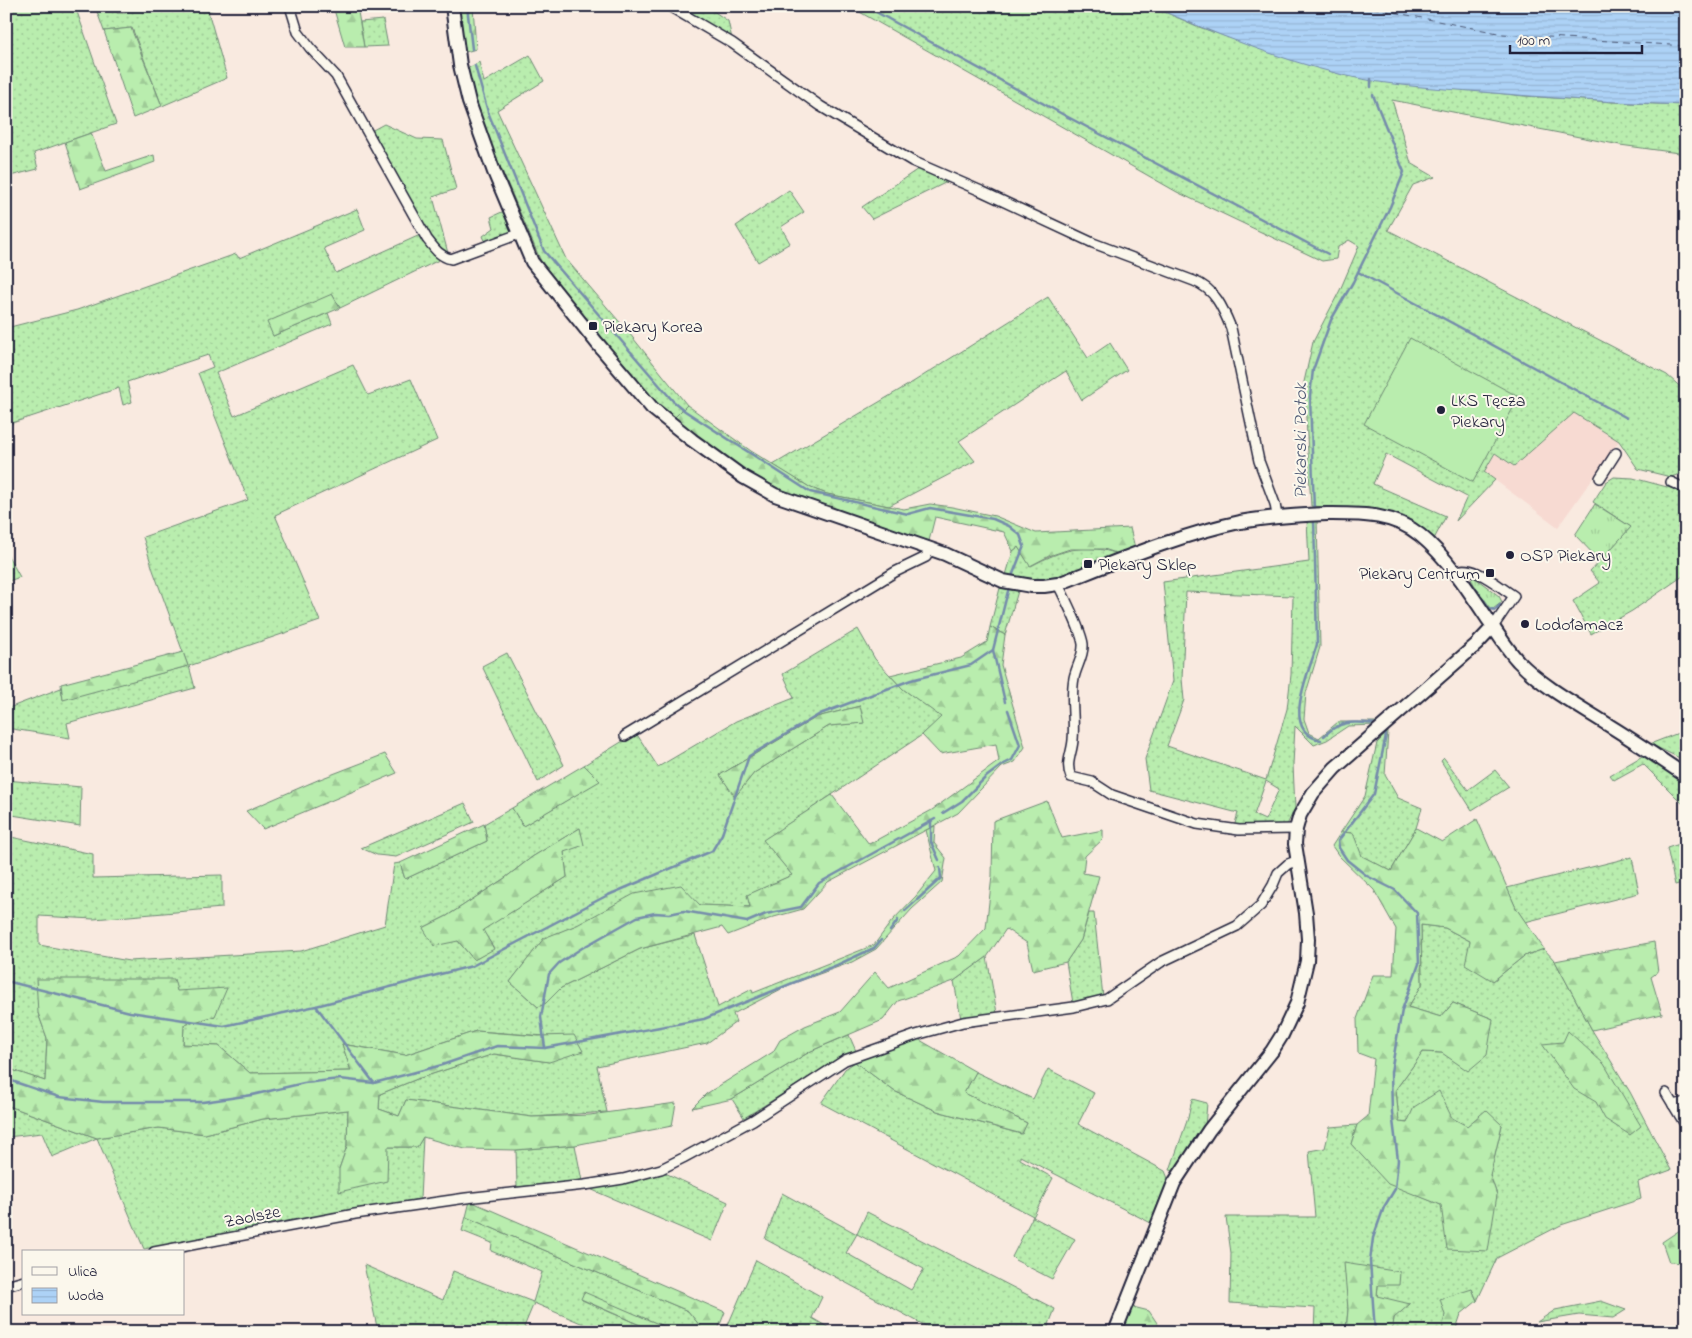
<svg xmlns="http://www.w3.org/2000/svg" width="1692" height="1338" font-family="'Indie Flower',sans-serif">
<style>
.built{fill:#f7dad2}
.grass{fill:url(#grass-dots);stroke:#6e8874;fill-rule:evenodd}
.forest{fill:url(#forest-firs);stroke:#6e8874}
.park{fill:url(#park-tufts);stroke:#6e8874}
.pitch{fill:#b9edae;stroke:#6e8874}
.water{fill:url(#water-rules);stroke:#758cab}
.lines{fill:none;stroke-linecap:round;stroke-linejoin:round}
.stream{stroke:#758cab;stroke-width:2.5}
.ferry{stroke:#4c5773;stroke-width:1;stroke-dasharray:6 5;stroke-linecap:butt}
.street-casing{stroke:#22223b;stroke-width:12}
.secondary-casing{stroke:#22223b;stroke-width:16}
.street{stroke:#fbf7ec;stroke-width:9}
.secondary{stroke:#fbf7ec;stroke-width:12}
.poi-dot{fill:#22223b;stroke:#fbf7ec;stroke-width:2}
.labels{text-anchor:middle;stroke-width:4;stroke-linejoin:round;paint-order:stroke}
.poi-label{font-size:18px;fill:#22223b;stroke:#fbf7ec;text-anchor:start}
.street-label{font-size:18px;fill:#22223b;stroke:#fbf7ec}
.water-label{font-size:19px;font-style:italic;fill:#4c5773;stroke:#fbf7ec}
</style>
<defs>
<pattern id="grass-dots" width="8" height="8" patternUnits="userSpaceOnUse" patternTransform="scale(1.25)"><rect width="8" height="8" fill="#b9edae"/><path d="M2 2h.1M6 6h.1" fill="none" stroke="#9fcb97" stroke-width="1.8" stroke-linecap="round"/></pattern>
<pattern id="forest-firs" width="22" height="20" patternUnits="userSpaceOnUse" patternTransform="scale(1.25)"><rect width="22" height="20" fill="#b9edae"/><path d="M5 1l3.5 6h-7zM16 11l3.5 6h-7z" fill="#9fcb97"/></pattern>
<pattern id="park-tufts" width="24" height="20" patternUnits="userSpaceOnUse" patternTransform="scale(1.25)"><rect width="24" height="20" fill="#b9edae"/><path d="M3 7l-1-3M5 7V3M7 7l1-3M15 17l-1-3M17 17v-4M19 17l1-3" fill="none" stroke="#9fcb97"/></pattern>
<pattern id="water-rules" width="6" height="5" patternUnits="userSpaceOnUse" patternTransform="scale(1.25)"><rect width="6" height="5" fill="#add2f6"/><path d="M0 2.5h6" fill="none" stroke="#95b4d4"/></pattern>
</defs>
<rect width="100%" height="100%" fill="#f9eae0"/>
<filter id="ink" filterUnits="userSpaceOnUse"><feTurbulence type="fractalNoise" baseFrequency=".02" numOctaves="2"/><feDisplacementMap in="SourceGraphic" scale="10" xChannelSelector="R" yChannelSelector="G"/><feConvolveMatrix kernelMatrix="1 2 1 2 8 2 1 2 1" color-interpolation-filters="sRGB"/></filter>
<g filter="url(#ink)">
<polygon class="built" points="1574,413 1619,441 1558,527 1484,472 1496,453 1514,466"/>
<g class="grass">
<polygon points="6,6 75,6 116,124 34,153 38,169 6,177"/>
<polygon points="95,6 114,6 117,13 126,13 124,6 223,6 208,11 227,78 162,106 132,28 104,31"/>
<polygon points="676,6 706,6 728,21 732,39"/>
<polygon points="849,6 1151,6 1199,27 1278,55 1343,75 1371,80 1524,96 1628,103 1686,105 1686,154 1620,145 1392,100 1411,163 1435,177 1413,185 1388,230 1667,375 1686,392 1686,472 1671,477 1638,469 1619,441 1574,413 1514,466 1495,453 1484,472 1495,480 1456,521 1467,497 1386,454 1373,484 1446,516 1433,541 1373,510 1311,506 1304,382 1313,342 1340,290 1359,246 1349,240 1338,247 1336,259 1322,261 1177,192"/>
<polygon points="383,20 388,46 364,47 360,22"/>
<polygon points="530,55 544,81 497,110 566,259 629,333 687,405 673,419 652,401 607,348 608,344 589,322 587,324 543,266 478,115 465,70 479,62 484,82"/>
<polygon points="384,124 417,139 443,140 456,189 433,197 449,257 439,251 430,238 371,131"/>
<polygon points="918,169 949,181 872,219 862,207"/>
<polygon points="789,190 804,212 781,227 790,243 758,262 736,226"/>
<polygon points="357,209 365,230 324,248 336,273 420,235 439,260 340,308 332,294 273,336 328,313 332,324 216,373 234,416 353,365 368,395 411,379 437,440 275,515 320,621 189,666 195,688 67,723 70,738 6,728 6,709 61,688 63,699 188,666 153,570 143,537 248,500 198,373 213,367 208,355 127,382 132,402 123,405 119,388 6,425 6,328 77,310 236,254 239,258"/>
<polygon points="504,211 513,233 486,243 483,236 494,228 491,217"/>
<polygon points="1048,297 1088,358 1110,343 1127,370 1082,400 1066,371 959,441 975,461 889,506 827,494 811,488 773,465 913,382"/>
<polygon points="1614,477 1633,478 1686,492 1686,579 1683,576 1632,611 1591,634 1573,601 1600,583 1590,571 1631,527 1593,502 1606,482"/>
<path d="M1317 519 1320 647 1306 693 1304 719 1309 733 1319 738 1338 722H1380L1376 725 1348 726 1327 740 1314 745 1295 726 1293 765 1295 808 1287 825 1234 827 1238 813 1149 790 1145 759 1173 681 1163 582 1309 562 1307 520ZM1186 592 1293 596 1291 675 1287 709 1266 780 1167 746 1184 700 1182 679ZM1266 781 1279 789 1265 820 1254 815Z"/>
<path d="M1018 547 1031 566C1063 549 1084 543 1119 554L1055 577 1037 579 1006 575 1013 551Z"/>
<polygon points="6,552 20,577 6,582"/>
<polygon points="1000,588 1018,591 1005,635 990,627"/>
<path d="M858 629 875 659 903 689 942 717 922 735 764 840 792 875 748 895 750 907 700 905 577 925 544 939 510 982 538 1007 546 1003 561 988 640 949 695 935 718 1007 752 989 753 993 874 945 891 922 916 896 936 871 926 830 935 826 934 843 946 858 942 882 912 909 876 949 852 962 789 985 733 1014 736 1022 707 1043 597 1066 607 1112 532 1117 406 1100 399 1116 379 1109 380 1094 417 1079 494 1054 549 1062 545 1036 476 1031 405 1055 342 1044 351 1071 250 1073 219 1046 183 1045 184 1025 215 1016 38 1013 47 1038 45 1081 6 1068V836L93 854V878L222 875V908L94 919 39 916V945L129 961 301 951 385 925 394 864 400 863 405 879 487 841 484 824 512 808 523 826 599 781 584 765 636 733 658 767 736 721 794 698 783 674ZM860 706 863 723 829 726 754 773 735 796 720 775 817 717ZM580 828 564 852 567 877 482 930 494 948 474 960 458 941 423 928 447 916 505 878 532 857Z"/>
<polygon points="507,653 564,765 538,782 482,666"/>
<polygon points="1686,730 1686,761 1650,744"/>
<polygon points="1388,732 1385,775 1398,798 1422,808 1416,828 1391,871 1361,856 1353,833 1341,832 1365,796 1377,743"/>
<polygon points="1644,755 1686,782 1686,807 1643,764 1614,780 1610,775"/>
<polygon points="1444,758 1468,790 1495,770 1509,787 1472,810 1441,761"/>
<polygon points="6,780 81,787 80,826 6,814"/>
<polygon points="465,803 474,822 396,857 377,855 361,848"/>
<polygon points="1686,842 1686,882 1675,885 1667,848"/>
<polygon points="1632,857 1639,893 1525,922 1516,908 1507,888"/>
<polygon points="1089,913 1094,913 1103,997 1073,1003 1066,962 1081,940"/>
<polygon points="1421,925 1445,928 1470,941 1493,981 1524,956 1544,949 1555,961 1592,1030 1630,1092 1671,1170 1638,1182 1641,1199 1561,1225 1497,1258 1477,1301 1472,1289 1445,1315 1442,1332 1392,1332 1394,1318 1377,1296 1378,1285 1345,1263 1348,1309 1346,1332 1314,1332 1315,1308 1230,1303 1231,1253 1226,1217 1315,1217 1309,1151 1325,1148 1330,1127 1357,1125 1351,1144 1388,1183 1441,1205 1497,1195 1490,1175 1502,1125 1486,1111 1467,1126 1452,1118 1399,1123 1396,1089 1423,1052 1442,1053 1493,1019 1453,1003 1441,1017 1408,1007 1422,985"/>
<polygon points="987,957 997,1013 961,1019 954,981"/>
<polygon points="849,1035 856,1051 829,1065 744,1118 732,1099 811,1051"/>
<polygon points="855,1062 894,1091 937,1111 1021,1134 1027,1123 964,1093 976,1072 1033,1099 1048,1069 1094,1093 1078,1124 1165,1171 1169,1181 1151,1223 1020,1156 1020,1159 1053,1178 1033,1217 1075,1239 1052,1279 1015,1260 1012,1257 1033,1216 821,1103 845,1069"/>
<polygon points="1192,1099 1207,1103 1205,1127 1175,1171 1170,1170 1188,1118"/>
<polygon points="6,1105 97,1138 159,1128 205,1134 263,1119 348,1110 347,1146 339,1169 388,1147 417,1147 423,1137 420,1199 144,1249 97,1138 52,1157 42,1133 7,1137"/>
<polygon points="575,1145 582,1181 517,1187 516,1150"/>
<polygon points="663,1172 728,1202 712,1241 590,1189"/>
<path d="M782 1193 857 1234 867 1212 1055 1309 1046 1332H1029L1025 1329 1023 1332H937L765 1239ZM857 1234 924 1269 911 1290 846 1253Z"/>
<polygon points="466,1217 688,1311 705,1332 677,1332 584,1293 582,1300 656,1332 602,1332 534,1303 524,1327 534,1332 378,1332 364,1265 443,1300 453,1271 533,1302 542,1272 491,1251 492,1243 462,1231"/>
<polygon points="756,1260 822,1297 812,1318 836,1332 725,1332"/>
<polygon points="1601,1301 1626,1310 1613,1318 1579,1315 1537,1322 1555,1310"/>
</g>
<g class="forest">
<polygon points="333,6 357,6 364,47 345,47"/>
<polygon points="458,6 473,6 476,49 462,53"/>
<polygon points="131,28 162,106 133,118 104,31"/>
<polygon points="91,133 106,171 154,155 155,162 80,189 65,142"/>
<polygon points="332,294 340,308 273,336 267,322"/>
<polygon points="687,405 751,451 811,488 827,494 904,509 930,504 952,507 995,516 1036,533 1130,528 1135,548 1119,554 1104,549 1070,549 1049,556 1030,566 1018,547 1013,551 1004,532 935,517 929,541 774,489 708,447 673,419"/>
<polygon points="990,627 1005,635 1001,665 1025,747 1015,762 1002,767 958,813 828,882 803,909 774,917 728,935 722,927 640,949 561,988 546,1003 538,1007 510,982 544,938 577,925 634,894 681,885 700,905 750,907 747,895 792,875 763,840 832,795 869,844 932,810 999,761 996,744 940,754 922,735 941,717 903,689 890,675 961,658 987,642"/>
<polygon points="183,652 188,666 63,700 61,684"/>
<polygon points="860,706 864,723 829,726 754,773 735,797 720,775 817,717"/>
<polygon points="385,754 397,773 263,829 246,811 320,779"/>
<polygon points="584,765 600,781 523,826 512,808"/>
<polygon points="1047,801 1062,838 1103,830 1103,839 1085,856 1083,873 1099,876 1081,940 1066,962 1033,970 1027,943 1006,929 987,957 954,981 898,1001 883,1020 811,1051 732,1099 692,1108 706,1094 773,1052 780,1040 805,1026 840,1012 875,972 889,988 959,956 986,928 992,876 993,821"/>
<polygon points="1477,819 1516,908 1544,949 1524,956 1493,981 1465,964 1470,941 1445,928 1421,925 1422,985 1408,1007 1441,1017 1453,1003 1493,1019 1487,1055 1468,1071 1442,1053 1423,1052 1396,1089 1399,1122 1407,1123 1414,1107 1439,1091 1452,1118 1467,1126 1486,1110 1502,1125 1490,1175 1497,1195 1488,1251 1447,1249 1441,1205 1388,1184 1351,1144 1357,1125 1368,1116 1374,1059 1358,1053 1357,1019 1373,975 1393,975 1396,929 1374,890 1339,856 1332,846 1341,832 1353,833 1362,856 1391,871 1416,828 1442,842"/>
<polygon points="484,824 487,841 405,879 400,863"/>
<polygon points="580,828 584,845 564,852 567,877 483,930 494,949 474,960 458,941 434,946 423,928 447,916 505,878 532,857"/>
<polygon points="1654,942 1658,972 1651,977 1662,1014 1592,1030 1555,961"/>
<polygon points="36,979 174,979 177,991 227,988 215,1016 184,1025 183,1044 219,1046 250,1073 351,1071 342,1044 405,1055 476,1031 539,1036 574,1035 583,1051 549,1062 494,1054 417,1079 380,1094 379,1109 399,1116 406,1100 532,1117 590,1115 676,1103 672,1126 575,1145 516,1150 465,1149 423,1137 417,1147 388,1147 387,1181 339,1192 339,1169 347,1146 348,1110 263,1119 205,1134 159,1128 97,1138 6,1105 6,1068 45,1081 47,1038 38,1013"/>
<polygon points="1568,1031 1604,1064 1641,1126 1630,1135 1605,1119 1596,1102 1574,1089 1542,1044 1563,1042"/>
<polygon points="918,1039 976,1072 964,1093 1027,1123 1022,1134 937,1111 894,1091 855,1062 890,1047"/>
<polygon points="470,1201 725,1312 717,1332 705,1332 688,1311 466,1217"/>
<polygon points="1686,1226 1686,1263 1669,1262 1662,1242"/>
<polygon points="1344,1263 1400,1272 1399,1285 1378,1285 1377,1296 1410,1304 1394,1318 1392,1332 1346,1332 1348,1309"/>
<polygon points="1472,1289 1477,1301 1461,1314 1455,1332 1442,1332 1445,1315 1440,1299"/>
<polygon points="584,1292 677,1332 656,1332 581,1299"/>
<polygon points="1133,1307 1149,1311 1163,1332 1122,1332"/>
</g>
<g class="park">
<polygon points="1595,504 1631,527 1600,561 1575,535"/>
<polygon points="1474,577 1499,596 1502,602 1493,609 1490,607 1471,580"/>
</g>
<polygon class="pitch" points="1410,338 1519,397 1473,482 1364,424"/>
<path class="water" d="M1151 6H1686V105C1618 103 1550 98 1482 92 1436 88 1388 86 1343 75 1278 59 1213 33 1151 6Z"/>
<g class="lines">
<g class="stream">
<polyline points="467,6 472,49"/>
<polyline points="865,6 1064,115 1328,254"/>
<polyline points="475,66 488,112 544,251 673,401 685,411 810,492 908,514 930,508 993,519 1009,526 1020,535 1024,546 1011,579"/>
<polyline points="1371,79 1371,87"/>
<polyline points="1358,272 1627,418"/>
<polyline points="1314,510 1310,396 1313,370 1331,320 1353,282 1390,207 1404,172 1373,95"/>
<path d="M1314 518 1317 644C1311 669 1278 732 1321 740"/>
<polyline points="1474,587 1487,605"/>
<polyline points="1489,608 1495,610 1500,605"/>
<polyline points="1005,702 993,650 1009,587"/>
<path d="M1324 736C1341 719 1355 722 1377 724"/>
<polyline points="943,813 962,801 986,777 1002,765 1012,760 1020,745 1008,710"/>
<polyline points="931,821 931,842 939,860"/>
<polyline points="905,911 941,878 940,868"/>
<polyline points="890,931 898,920"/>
<polyline points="6,981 130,1012 224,1026 316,1006 472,966 606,896 712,851 722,834 749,756 820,714 911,680 971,665 993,650"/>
<polyline points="316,1006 374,1083"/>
<polyline points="545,1048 541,1017 549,974 559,963 582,948 637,917 655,913 669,914 684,911 747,922 766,914 801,907 819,883 935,819"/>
<polyline points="6,1079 59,1097 103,1102 203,1102 252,1095 304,1083 340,1079 374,1083 442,1065 497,1046 545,1048 704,1019 837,965 874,948 881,940"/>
<polyline points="1375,1332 1370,1261 1373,1238 1384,1207 1395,1189 1398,1160 1392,1112 1391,1072 1402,1010 1419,964 1417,913 1395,890 1367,876 1347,860 1339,848 1338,841 1374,794 1386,735"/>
</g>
<polyline class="ferry" points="1362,6 1503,34 1686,46"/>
<g class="street-casing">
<g id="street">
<path d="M290 6 298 32 310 48 336 76 427 239C434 248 439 256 451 259L519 234"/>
<path d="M669 6 732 43 820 106 912 161 981 191 1093 243 1194 281C1215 289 1223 308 1231 328L1259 461 1275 504 1277 516"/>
<polyline points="1600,478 1616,453"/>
<polyline points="1671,482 1686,489"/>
<path d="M1454 572C1472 562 1498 586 1514 596L1493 627"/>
<path d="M1058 584C1065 599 1081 629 1083 644 1084 656 1076 667 1074 678 1070 698 1075 719 1073 740 1072 754 1065 763 1071 777L1092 782 1112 795 1197 824 1239 830 1296 829"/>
<polyline points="625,736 895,572 926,557 930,549"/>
<polyline points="1666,1093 1686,1126"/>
<polyline points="1673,1105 1686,1102"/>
<polyline points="154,1252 355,1214 466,1198 585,1185 623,1179 661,1169 683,1158 753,1120 845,1060 916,1035 963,1022 1074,1007 1107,999 1161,962 1237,926 1261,905 1273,885 1278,873 1288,864 1296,861"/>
<polyline points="6,1286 24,1281"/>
</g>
</g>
<g class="secondary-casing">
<g id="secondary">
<path d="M452 6 460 65 469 102 494 172 532 262 597 343 652 408 692 440 743 477 775 495 945 554 1003 581 1032 586H1044L1058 584C1117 561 1178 535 1240 522 1269 517 1298 515 1327 514 1361 514 1393 513 1420 535 1448 558 1469 591 1489 621 1498 634 1507 649 1518 661 1544 688 1579 706 1610 726 1636 742 1661 759 1686 776"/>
<polyline points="1115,1332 1174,1183 1209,1130 1272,1051 1282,1035 1297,1003 1307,961 1308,939 1306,913 1295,844 1296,829 1300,815 1313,793 1335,768 1477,644 1493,627"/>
</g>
</g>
<use href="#street" class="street"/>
<use href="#secondary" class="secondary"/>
</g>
</g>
<g class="poi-dot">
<rect x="588" y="321" width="10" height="10" rx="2.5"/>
<circle cx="1441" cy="410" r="5"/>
<circle cx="1510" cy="555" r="5"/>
<rect x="1083" y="559" width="10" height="10" rx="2.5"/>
<rect x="1485" y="568" width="10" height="10" rx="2.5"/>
<circle cx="1525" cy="624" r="5"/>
</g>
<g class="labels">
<g class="poi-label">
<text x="603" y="332">Piekary Korea</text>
<text x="1451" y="406">LKS Tęcza<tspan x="1451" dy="21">Piekary</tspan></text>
<text x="1520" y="561">OSP Piekary</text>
<text x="1098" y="570">Piekary Sklep</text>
<text x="1480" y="579" text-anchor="end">Piekary Centrum</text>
<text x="1535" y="630">Lodołamacz</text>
</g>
<g class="street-label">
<text transform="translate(252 1216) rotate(-11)" y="6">Zaolsze</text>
</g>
<g class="water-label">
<text transform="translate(1299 441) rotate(-90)" y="7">Piekarski Potok</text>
</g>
</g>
<rect width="1692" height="1338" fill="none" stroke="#fbf7ec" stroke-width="25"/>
<rect x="12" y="12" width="1667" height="1313" fill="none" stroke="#22223b" stroke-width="2" filter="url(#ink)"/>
<rect x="22" y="1250" width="162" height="65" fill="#fbf7ec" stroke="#a4a2a5"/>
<rect x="32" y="1267" width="25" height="8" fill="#fbf7ec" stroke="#a4a2a5"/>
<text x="68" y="1276" font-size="15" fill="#22223b">Ulica</text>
<rect x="32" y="1288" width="25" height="15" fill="url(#water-rules)" stroke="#a4a2a5"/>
<text x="68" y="1300" font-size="15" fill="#22223b">Woda</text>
<path d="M1510 45v8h132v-8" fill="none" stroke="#22223b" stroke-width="2.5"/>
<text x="1517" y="45" font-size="15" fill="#22223b" stroke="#fbf7ec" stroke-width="4" paint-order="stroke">100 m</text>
</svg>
